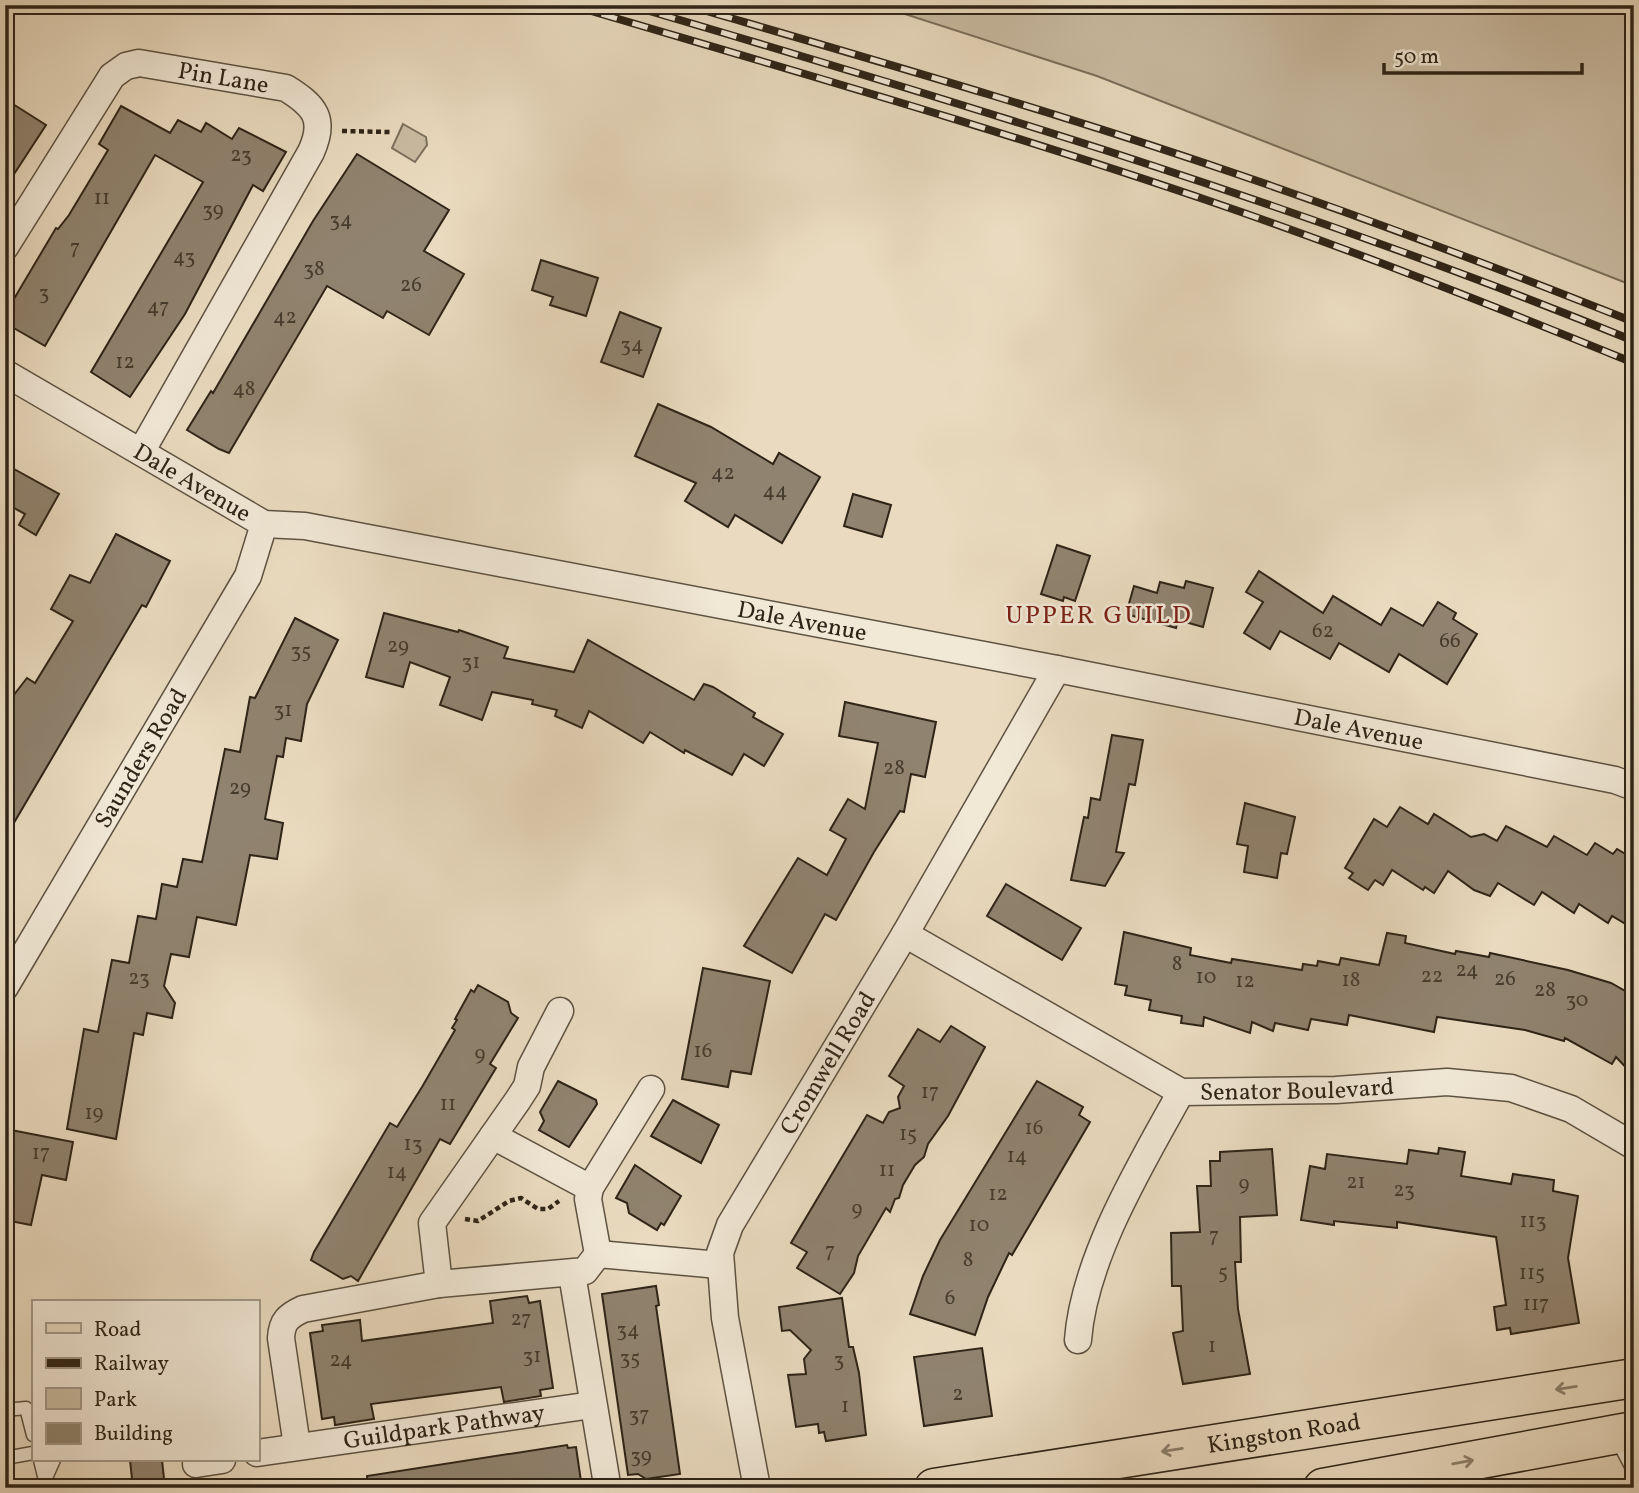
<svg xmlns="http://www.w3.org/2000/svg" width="1639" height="1493" font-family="Vollkorn,serif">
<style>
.green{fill:#cabca3;stroke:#7c705d;stroke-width:2}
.building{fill:#90836f;stroke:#2e2417;stroke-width:2}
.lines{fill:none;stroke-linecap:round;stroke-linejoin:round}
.lane-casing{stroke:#5d5241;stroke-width:15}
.street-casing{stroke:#5d5241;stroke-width:29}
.primary-casing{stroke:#2e2417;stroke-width:41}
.path{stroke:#2e2417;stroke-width:4.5;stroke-dasharray:5 3.5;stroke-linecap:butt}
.lane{stroke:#f1e8d6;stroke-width:12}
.street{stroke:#f1e8d6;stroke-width:26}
.primary{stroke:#eadbc0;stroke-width:38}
.rail-casing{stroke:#2e2417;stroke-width:8}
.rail{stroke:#f1e8d6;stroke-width:5;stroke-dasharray:16;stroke-linecap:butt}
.oneway{stroke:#8c806c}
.labels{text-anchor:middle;stroke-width:5;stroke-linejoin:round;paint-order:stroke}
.number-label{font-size:21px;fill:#463c2d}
.street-label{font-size:24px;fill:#2e2417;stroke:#f1e8d6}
.neighbourhood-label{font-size:26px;letter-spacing:2px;fill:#7a1f14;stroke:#f1e8d6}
</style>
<rect width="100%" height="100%" fill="#eadbc0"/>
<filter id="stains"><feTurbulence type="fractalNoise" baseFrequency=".00286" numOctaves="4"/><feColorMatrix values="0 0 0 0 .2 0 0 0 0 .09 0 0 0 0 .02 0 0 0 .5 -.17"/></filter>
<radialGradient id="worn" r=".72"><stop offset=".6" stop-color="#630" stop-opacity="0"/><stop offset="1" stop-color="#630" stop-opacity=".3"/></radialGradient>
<g class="green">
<polygon points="877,5 1634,5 1634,286 1097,76"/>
<polygon points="403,124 426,137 427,145 415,162 392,148"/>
</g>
<g class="building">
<polygon points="5,99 46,125 5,188"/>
<polygon points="121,106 170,133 178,120 201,132 206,123 232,139 239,128 286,152 263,191 253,185 185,314 130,397 91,372 203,182 155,155 45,346 5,323 5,314 56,228 58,229 69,215 108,150 99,144"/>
<polygon points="357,154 449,210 424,251 464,274 429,335 387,311 383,318 327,286 229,453 219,449 187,430 211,391 213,393 313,221"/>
<polygon points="541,260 598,278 586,316 550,305 553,297 532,290"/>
<polygon points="620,312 661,328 643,377 601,362"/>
<polygon points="658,404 711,427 773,464 779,453 820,477 782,543 735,515 728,527 685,501 696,483 635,456"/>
<polygon points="5,464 59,494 36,535 19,525 25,514 5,503"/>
<polygon points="853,494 891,505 882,537 844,526"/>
<polygon points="116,534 170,561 146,607 142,605 5,838 5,691 13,696 27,678 35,683 73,621 51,609 70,575 90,583"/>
<polygon points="1057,545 1090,556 1075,601 1064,597 1063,601 1041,594"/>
<polygon points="1259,571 1323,613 1333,596 1381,625 1391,608 1423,626 1438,602 1456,613 1453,619 1477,634 1447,684 1399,654 1389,672 1339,643 1330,659 1280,631 1270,649 1244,633 1263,602 1246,592"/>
<polygon points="1186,581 1213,588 1203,627 1178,620 1176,628 1126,614 1134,586 1157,593 1160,582 1184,588"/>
<polygon points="384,613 458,632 459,630 508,647 504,658 574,672 588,640 694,700 704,684 713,687 755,713 753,717 783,734 764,766 744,754 732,775 685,750 684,753 650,732 643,743 589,711 582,728 555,716 557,710 532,704 533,700 492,692 482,720 440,705 450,677 410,662 403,687 366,677"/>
<polygon points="295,618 338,640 307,704 301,741 286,738 283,757 277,756 265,819 283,823 277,859 250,855 236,925 197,917 189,957 171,954 164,986 175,1003 172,1018 147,1013 143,1035 134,1033 116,1139 67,1129 84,1029 98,1032 112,960 129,963 138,916 156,919 162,884 177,887 183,859 202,862 225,749 240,752 250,697 255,698"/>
<polygon points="845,702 936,722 925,777 911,774 904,812 900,811 874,852 836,920 825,914 792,973 744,946 798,858 827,875 846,839 830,830 848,799 865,809 878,743 839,736"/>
<polygon points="1112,735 1143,740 1135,785 1129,784 1116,852 1124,853 1105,886 1071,880 1084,817 1088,818 1091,798 1100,800"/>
<polygon points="1245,803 1295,817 1287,854 1281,853 1277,878 1244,872 1248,846 1237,844"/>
<polygon points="1400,807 1428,824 1434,814 1471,837 1484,834 1497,841 1506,826 1547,847 1554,836 1587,855 1595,843 1613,854 1617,849 1634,859 1634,929 1612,916 1608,923 1579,904 1574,913 1542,892 1534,905 1498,883 1490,896 1474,890 1448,871 1434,893 1425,887 1423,890 1392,870 1383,885 1375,880 1368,890 1349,878 1353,873 1345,868 1374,819 1387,827"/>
<polygon points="1006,884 1081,928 1062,960 987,916"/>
<polygon points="1124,932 1191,948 1190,955 1231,963 1232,959 1302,970 1303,964 1317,966 1318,961 1339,965 1341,958 1379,965 1387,933 1406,936 1405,943 1455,954 1456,951 1489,957 1490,953 1568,970 1611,983 1634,996 1634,1076 1616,1057 1612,1064 1565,1038 1564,1041 1525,1030 1437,1017 1434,1032 1349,1015 1347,1025 1311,1019 1308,1030 1275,1023 1273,1031 1252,1022 1250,1033 1204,1017 1203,1026 1181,1023 1182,1016 1149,1010 1151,1000 1125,995 1127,986 1115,984"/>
<polygon points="703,968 770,981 751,1074 731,1071 728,1087 682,1079"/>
<polygon points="478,985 508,1002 511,1013 518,1018 490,1064 496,1068 450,1144 440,1139 358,1281 351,1276 343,1279 311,1260 314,1252 390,1123 397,1127 422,1087 455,1030 452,1028 457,1020 455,1019 471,990 474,992"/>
<polygon points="951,1026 985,1047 948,1116 928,1144 924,1157 915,1165 903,1185 899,1198 895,1199 890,1212 886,1208 858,1256 854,1273 840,1294 797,1268 807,1252 791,1243 867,1115 883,1123 889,1112 900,1108 898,1097 904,1086 889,1076 918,1029 940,1042"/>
<polygon points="558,1081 596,1100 597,1104 569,1147 539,1130 544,1121 540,1112"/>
<polygon points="1037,1081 1083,1107 1079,1115 1090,1122 1012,1255 1009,1253 988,1297 975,1335 910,1314 923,1276 940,1240"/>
<polygon points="673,1100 719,1125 701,1163 651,1136"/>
<polygon points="11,1130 73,1142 66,1180 42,1175 31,1225 5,1220 5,1162"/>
<polygon points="1439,1148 1465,1152 1461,1176 1511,1184 1513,1174 1554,1180 1553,1191 1578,1196 1568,1258 1579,1323 1511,1334 1510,1328 1497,1330 1494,1307 1506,1305 1496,1237 1397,1222 1397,1228 1334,1221 1334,1225 1301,1220 1310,1166 1325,1169 1327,1154 1407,1164 1409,1150 1438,1154"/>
<polygon points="1272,1149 1277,1215 1240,1217 1241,1262 1235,1262 1238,1309 1250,1374 1183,1384 1173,1333 1183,1331 1181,1286 1172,1286 1171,1233 1200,1232 1197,1186 1211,1186 1210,1161 1220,1161 1220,1152"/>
<polygon points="635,1165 681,1196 664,1225 661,1223 657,1230 629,1213 627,1203 616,1198"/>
<polygon points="656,1286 659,1305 656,1306 680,1474 646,1479 638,1474 628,1475 602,1294"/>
<polygon points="527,1296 529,1303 540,1301 553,1388 540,1390 541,1396 504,1402 501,1387 371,1404 374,1419 335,1425 334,1417 322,1419 310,1333 323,1331 322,1325 360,1320 362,1341 493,1323 490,1301"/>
<polygon points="842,1298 849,1347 853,1347 859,1373 866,1435 826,1441 824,1432 819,1433 818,1424 796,1427 788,1375 806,1374 804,1359 811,1350 790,1330 782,1331 779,1307"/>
<polygon points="982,1348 992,1416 924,1426 914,1357"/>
<polygon points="567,1445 568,1448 576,1447 582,1488 368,1488 367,1476"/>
<polygon points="130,1460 162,1460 165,1488 133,1488"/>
</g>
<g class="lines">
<g class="lane-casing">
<g id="lane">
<polyline points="5,1410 26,1408 33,1435"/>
<polyline points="1616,1438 1634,1472"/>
<polyline points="5,1458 33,1453"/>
<polyline points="40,1460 47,1488"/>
<polyline points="45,1480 54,1460"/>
</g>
</g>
<g class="street-casing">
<g id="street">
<path id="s1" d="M5 247 112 76 126 66 139 63 286 88C315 106 326 119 311 152L141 452"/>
<path id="s2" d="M5 373 264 524 305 526 1057 669 1615 780 1634 787"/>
<path id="s3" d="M905 934 1181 1092 1336 1090 1447 1082 1511 1088 1571 1109 1634 1146"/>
<path id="s4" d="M5 987 248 576 264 524"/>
<polyline points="493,1136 590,1188"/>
<polyline points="598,1254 719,1265"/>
<polyline points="572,1274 606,1478"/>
<polyline points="439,1284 432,1223 518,1100 527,1086 531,1067 560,1011"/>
<path d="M1078 1340C1084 1258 1141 1164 1181 1092"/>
<path d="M297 1446 281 1338C282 1321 288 1316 303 1309L439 1284 585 1271 598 1254 588 1199 590 1188 651 1089"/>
<path id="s5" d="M257 1453 592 1405"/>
<polyline points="196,1464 222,1460"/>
<path id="s6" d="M757 1488 725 1318 720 1253 730 1225 905 934 1057 669"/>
</g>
</g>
<g class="primary-casing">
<g id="primary">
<path id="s7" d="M934 1488 1634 1378"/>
<polyline points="1323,1488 1634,1431"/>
</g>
</g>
<g class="path">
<polyline points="342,131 390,132"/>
<polyline points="465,1219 478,1221 509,1201 521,1198 538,1209 548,1209 559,1201"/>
</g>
<use href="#lane" class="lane"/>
<use href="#street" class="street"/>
<use href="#primary" class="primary"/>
<g class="rail-casing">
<g id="rail">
<path d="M571 5C787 69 1005 131 1218 204 1358 252 1496 307 1634 363"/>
<path d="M629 5C969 105 1306 207 1634 341"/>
<path d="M686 5C867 58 1049 110 1228 171 1364 217 1500 269 1634 322"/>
</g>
</g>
<use href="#rail" class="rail"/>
</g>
<defs><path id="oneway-shaft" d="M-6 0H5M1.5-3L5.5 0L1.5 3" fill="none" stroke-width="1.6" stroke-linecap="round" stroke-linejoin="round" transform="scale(1.75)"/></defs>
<g class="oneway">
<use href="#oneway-shaft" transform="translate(1566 1388) rotate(171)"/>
<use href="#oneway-shaft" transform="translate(1172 1450) rotate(171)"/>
<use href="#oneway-shaft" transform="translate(1463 1462) rotate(-10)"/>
</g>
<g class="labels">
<g class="number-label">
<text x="241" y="161">23</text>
<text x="102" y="204">11</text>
<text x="213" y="216">39</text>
<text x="341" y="226">34</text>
<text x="75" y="254">7</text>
<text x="184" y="263">43</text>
<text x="314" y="275">38</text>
<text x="411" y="291">26</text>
<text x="44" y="299">3</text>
<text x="158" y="313">47</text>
<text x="285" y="323">42</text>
<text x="632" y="351">34</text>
<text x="125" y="368">12</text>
<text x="244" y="395">48</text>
<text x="723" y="479">42</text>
<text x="775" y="497">44</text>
<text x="1323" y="637">62</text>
<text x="1450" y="647">66</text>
<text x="398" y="652">29</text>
<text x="301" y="657">35</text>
<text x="471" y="668">31</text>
<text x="283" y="716">31</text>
<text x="894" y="774">28</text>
<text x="240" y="794">29</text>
<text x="1177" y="970">8</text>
<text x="1467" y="976">24</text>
<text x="1432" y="982">22</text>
<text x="1206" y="983">10</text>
<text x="139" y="984">23</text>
<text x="1505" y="985">26</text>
<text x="1351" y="986">18</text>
<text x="1245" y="987">12</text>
<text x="1545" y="996">28</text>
<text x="1577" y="1006">30</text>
<text x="703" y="1057">16</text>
<text x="480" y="1060">9</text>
<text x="930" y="1098">17</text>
<text x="448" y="1110">11</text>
<text x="94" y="1119">19</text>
<text x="1034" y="1134">16</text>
<text x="908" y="1140">15</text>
<text x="413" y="1150">13</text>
<text x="41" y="1159">17</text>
<text x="1017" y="1162">14</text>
<text x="887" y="1176">11</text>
<text x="397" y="1178">14</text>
<text x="1356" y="1188">21</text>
<text x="1244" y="1190">9</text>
<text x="1404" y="1196">23</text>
<text x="998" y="1200">12</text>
<text x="857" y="1215">9</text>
<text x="1533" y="1227">113</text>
<text x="979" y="1231">10</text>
<text x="1214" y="1242">7</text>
<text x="830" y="1257">7</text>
<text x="968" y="1266">8</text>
<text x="1223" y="1278">5</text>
<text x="1532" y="1279">115</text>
<text x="950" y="1304">6</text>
<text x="1536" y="1310">117</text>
<text x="521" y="1325">27</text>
<text x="628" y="1336">34</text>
<text x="1212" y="1352">1</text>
<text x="532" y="1362">31</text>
<text x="630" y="1364">35</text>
<text x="341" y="1366">24</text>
<text x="839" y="1366">3</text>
<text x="958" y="1400">2</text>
<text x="845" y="1412">1</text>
<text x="639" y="1421">37</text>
<text x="641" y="1462">39</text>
</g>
<g class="street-label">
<text dy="8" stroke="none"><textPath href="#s1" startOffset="318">Pin Lane</textPath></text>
<text dy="8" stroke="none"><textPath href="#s2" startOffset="217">Dale Avenue</textPath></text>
<text dy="8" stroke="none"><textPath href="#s2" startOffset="847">Dale Avenue</textPath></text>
<text dy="8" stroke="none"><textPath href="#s2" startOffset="1414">Dale Avenue</textPath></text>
<text dy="8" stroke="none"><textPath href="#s4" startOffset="266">Saunders Road</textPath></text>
<text dy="8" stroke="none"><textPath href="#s6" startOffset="457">Cromwell Road</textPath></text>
<text dy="8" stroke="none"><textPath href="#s3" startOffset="434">Senator Boulevard</textPath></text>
<text dy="8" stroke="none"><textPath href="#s5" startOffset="189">Guildpark Pathway</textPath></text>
<text dy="8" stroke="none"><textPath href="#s7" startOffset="354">Kingston Road</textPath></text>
</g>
<g class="neighbourhood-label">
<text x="1099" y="623">UPPER GUILD</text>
</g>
</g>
<rect width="1639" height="1493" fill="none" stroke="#eadbc0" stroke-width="28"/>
<rect x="7" y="7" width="1625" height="1479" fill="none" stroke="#2e2417" stroke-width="3.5"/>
<rect x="14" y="14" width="1611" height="1465" fill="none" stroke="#2e2417" stroke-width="2"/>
<rect x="32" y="1300" width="228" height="161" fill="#f1e8d6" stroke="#a39a8a" stroke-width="2"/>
<rect x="46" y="1323" width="35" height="10" fill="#eadbc0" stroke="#a39a8a" stroke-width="2"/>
<text x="94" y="1336" font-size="21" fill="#2e2417">Road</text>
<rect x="46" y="1358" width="35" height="10" fill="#2e2417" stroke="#a39a8a" stroke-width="2"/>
<text x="94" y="1370" font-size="21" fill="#2e2417">Railway</text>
<rect x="46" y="1388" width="35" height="21" fill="#cabca3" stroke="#a39a8a" stroke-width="2"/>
<text x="94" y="1406" font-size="21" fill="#2e2417">Park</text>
<rect x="46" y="1423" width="35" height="21" fill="#90836f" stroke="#a39a8a" stroke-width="2"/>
<text x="94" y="1440" font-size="21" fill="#2e2417">Building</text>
<path d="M1384 63v10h198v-10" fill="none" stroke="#2e2417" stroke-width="3.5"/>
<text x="1394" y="63" font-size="21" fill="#2e2417" stroke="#f1e8d6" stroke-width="5" paint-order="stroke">50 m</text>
<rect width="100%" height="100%" filter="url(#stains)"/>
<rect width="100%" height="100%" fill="url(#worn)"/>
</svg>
